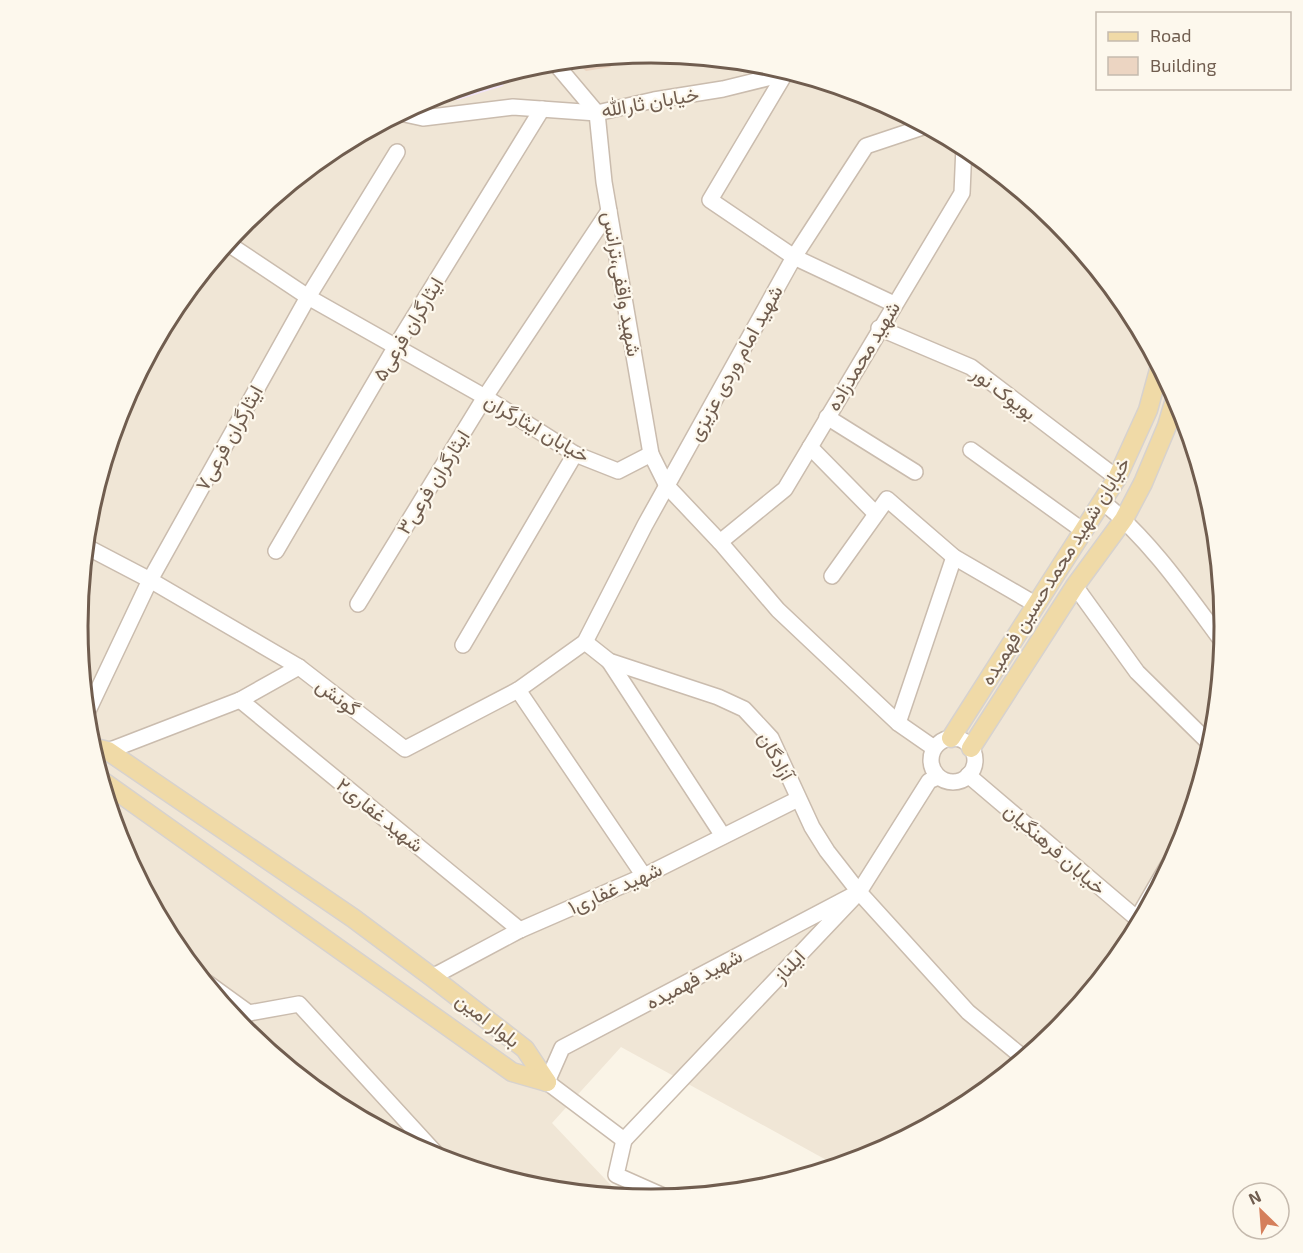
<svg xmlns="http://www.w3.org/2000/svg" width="1303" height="1253" font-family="'Exo 2',Vazirmatn,sans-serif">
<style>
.residential{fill:#f0e6d6}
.education{fill:#f1e4f6}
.building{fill:#ecd5c2}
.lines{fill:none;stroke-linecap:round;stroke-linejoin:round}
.minor-casing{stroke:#cabcae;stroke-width:18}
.major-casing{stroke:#d7d2ce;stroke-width:21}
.minor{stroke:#fff;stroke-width:15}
.major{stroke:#f0daa7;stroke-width:18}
.labels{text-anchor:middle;stroke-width:4.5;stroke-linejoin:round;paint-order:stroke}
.street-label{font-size:20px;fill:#705d4f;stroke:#fdf8ed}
.rim{fill:none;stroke:#705d4f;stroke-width:3}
</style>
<rect width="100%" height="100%" fill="#faf4e7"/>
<polygon class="residential" points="652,53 764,64 871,96 971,149 1058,221 1129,308 1182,407 1215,515 1225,627 1214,739 1182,846 1129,946 1057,1033 970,1104 871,1157 839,1167 621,1047 552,1123 623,1198 539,1189 432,1157 332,1104 245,1032 174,945 121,846 88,738 78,626 89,514 121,407 174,307 246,220 333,149 432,96 540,63"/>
<polygon class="education" points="506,74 503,86 458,100 425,100"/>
<polygon class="building" points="607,57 611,67 586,71 573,60"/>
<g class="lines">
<g class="minor-casing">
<g id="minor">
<polyline points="554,62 597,113 604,182 651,454"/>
<polyline points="785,74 710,200 794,257 894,304"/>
<polyline points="400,113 423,118 513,107 597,113 654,100 723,89 792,72"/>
<polyline points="227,243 308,297 485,397 575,454 618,471 651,454 667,486 720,542 778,610 898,723 934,748"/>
<polyline points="171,314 178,303"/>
<polyline points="879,328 971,367 1117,478"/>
<polyline points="827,417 915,472"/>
<polyline points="810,447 876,514"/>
<polyline points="971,450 1082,530"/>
<path d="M1103 502C1151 541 1187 594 1224 644"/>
<polyline points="720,542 785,489 962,193 964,146"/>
<polyline points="85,546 150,580 299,667 405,749 518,690 585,642 645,525 794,257 866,146 926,126"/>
<polyline points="276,551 396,346 542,109"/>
<polyline points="832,576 887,499 954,557 1035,604"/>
<polyline points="1075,586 1137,672 1206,740 1213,743"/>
<polyline points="358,604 485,397 609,211"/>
<polyline points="585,642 609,661 718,697 744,709 771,738 812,827 827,851 859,892 968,1012 1025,1059"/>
<polyline points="463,645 575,454"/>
<polyline points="609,661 723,836"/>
<polyline points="518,690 644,876"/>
<polyline points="240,700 520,930"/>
<polyline points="86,715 150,580 308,297 397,152"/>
<polyline points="898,723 954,557"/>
<circle cx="953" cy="760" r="22"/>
<polyline points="108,751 240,700 299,667"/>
<polyline points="968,775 1141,922"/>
<polyline points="859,892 562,1048 547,1082 624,1140 859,892 929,781 938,777"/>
<polyline points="1137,919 1184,838"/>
<polyline points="432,977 520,930 644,876 798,799"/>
<polyline points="202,979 249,1013"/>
<polyline points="236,1021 249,1013 299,1004 442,1160"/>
<polyline points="624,1140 616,1175 670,1199"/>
</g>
</g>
<g class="major-casing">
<g id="major">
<polyline points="951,738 1117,478 1148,410 1160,366"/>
<polyline points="91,747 108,751 353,918 432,977 525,1049 547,1082"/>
<polyline points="971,748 1075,586 1124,519 1143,483 1167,426 1176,396"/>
<polyline points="101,780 512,1072 547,1082"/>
</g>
</g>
<use href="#minor" class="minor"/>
<use href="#major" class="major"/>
</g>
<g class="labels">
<g class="street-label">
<text transform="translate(650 102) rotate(-10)" y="7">خیابان ثارالله</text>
<text transform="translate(622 284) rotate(80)" y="7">شهید واقفی،ترانس</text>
<text transform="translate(408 329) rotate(-59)" y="7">ایثارگران فرعی۵</text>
<text transform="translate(863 356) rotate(-59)" y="7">شهید محمدزاده</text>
<text transform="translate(735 363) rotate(-61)" y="7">شهید امام وردی عزیزی</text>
<text transform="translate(1004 393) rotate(37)" y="7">بویوک نور</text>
<text transform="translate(537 428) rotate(30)" y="7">خیابان ایثارگران</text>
<text transform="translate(229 438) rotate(-61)" y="7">ایثارگران فرعی۷</text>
<text transform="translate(433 482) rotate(-58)" y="7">ایثارگران فرعی۳</text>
<text transform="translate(1055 571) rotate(-58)" y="7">خیابان شهید محمدحسین فهمیده</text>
<text transform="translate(338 697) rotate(37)" y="7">گونش</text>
<text transform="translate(776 756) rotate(61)" y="7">آزادگان</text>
<text transform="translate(380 815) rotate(39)" y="7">شهید غفاری۲</text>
<text transform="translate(1055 849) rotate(41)" y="7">خیابان فرهنگیان</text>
<text transform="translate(615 888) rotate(-24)" y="7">شهید غفاری۱</text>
<text transform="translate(789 966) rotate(-47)" y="7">ایلناز</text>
<text transform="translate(694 979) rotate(-28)" y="7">شهید فهمیده</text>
<text transform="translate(488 1020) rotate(38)" y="7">بلوار امین</text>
</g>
</g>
<path d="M0 0H1303V1253H0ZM88 626a563 563 0 1 1 1126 0a563 563 0 1 1-1126 0Z" fill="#fdf8ed" fill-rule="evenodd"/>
<path class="rim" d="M88 626a563 563 0 1 1 1126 0a563 563 0 1 1-1126 0Z"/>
<rect x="1096" y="12" width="195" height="78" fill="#fdf8ed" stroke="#c5baae" stroke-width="1.5"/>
<rect x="1108" y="32" width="30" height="9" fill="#f0daa7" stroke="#c5baae" stroke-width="1.5"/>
<text x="1150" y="42" font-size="18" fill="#705d4f">Road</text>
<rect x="1108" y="57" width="30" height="18" fill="#ecd5c2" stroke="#c5baae" stroke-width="1.5"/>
<text x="1150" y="72" font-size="18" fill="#705d4f">Building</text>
<g transform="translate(1261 1211) rotate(335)"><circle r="28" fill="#fdf8ed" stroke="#c5baae" stroke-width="1.5"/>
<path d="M0-4.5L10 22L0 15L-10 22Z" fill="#d57f5b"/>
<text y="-9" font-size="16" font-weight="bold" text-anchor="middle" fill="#705d4f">N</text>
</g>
</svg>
